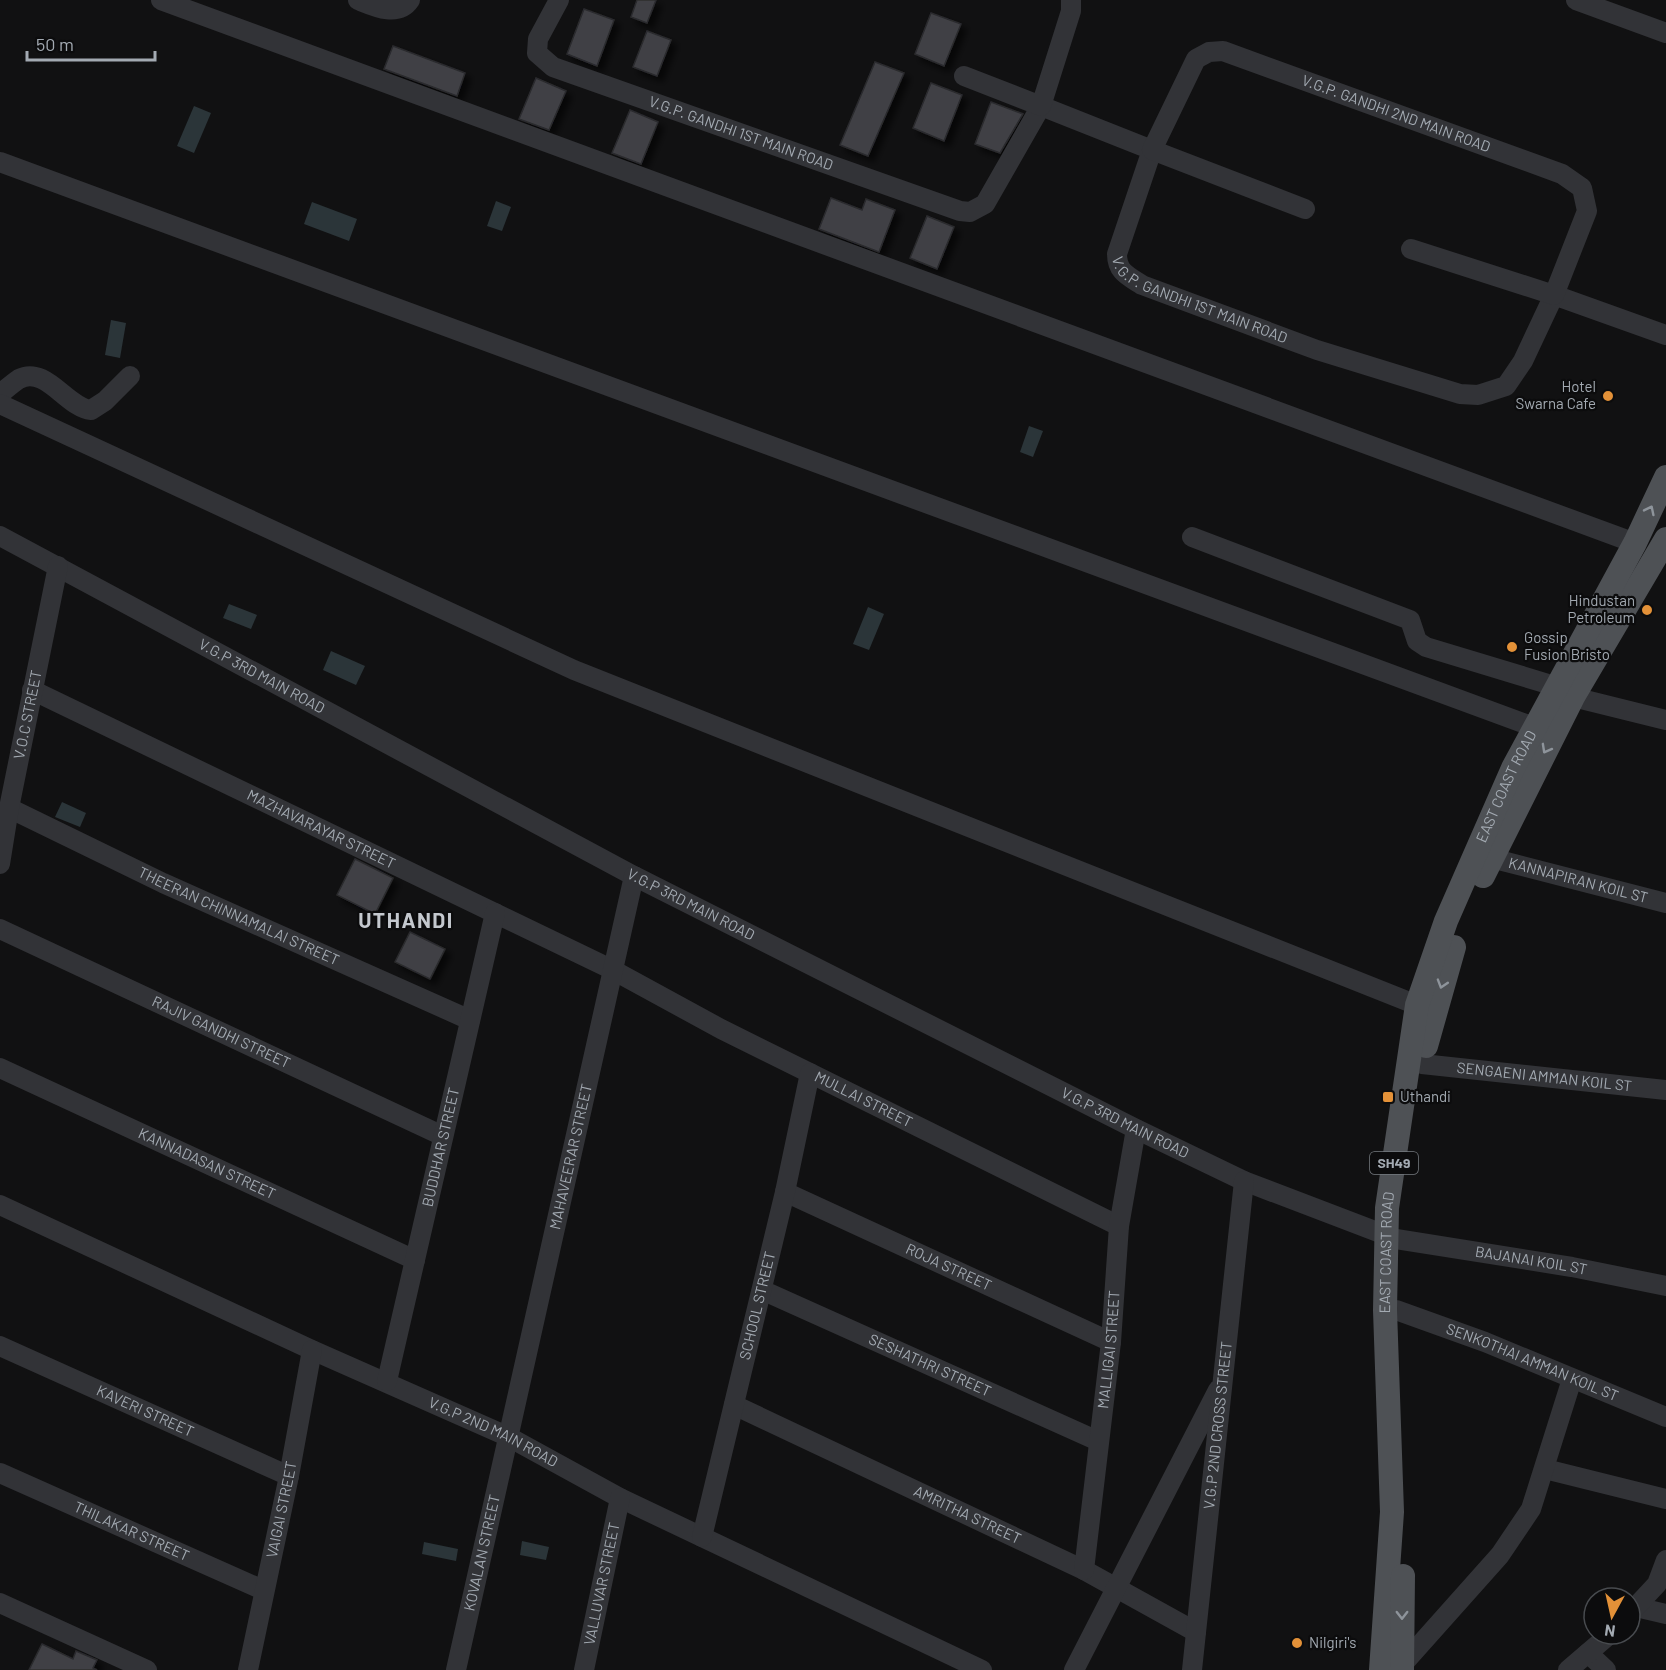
<svg xmlns="http://www.w3.org/2000/svg" width="1666" height="1670" font-family="Barlow,sans-serif">
<style>
.water{fill:#2b3539}
.building{fill:#404145;stroke:#2b2b2e;stroke-width:1.5;filter:url(#shadow)}
.lines{fill:none;stroke-linecap:round;stroke-linejoin:round}
.minor{stroke:#323337;stroke-width:20}
.major{stroke:#4e5155;stroke-width:24}
.oneway{stroke:#8e949b}
.poi-dot{fill:#e39138;stroke:#0c0c0d;stroke-width:2}
.labels{text-anchor:middle;stroke-width:4.5;stroke-linejoin:round;paint-order:stroke}
.shield{fill:#0c0c0d;stroke:#767b80;stroke-width:1.5}
.shield-label{font-size:14px;font-weight:bold;fill:#a3aab2}
.street-label{font-size:15px;fill:#a3aab2;stroke:#0c0c0d}
.poi-label{font-size:15px;fill:#a3aab2;stroke:#0c0c0d;text-anchor:start}
.district-label{font-size:21px;font-weight:bold;letter-spacing:1.5px;fill:#c4c8ce;stroke:#0c0c0d}
</style>
<defs>
<filter id="shadow"><feDropShadow dx="5.5" dy="5.5" stdDeviation="3" flood-color="#0009"/></filter>
</defs>
<rect width="100%" height="100%" fill="#111112"/>
<g class="water">
<polygon points="194,106 211,113 194,153 177,146"/>
<polygon points="496,201 511,207 502,231 487,226"/>
<polygon points="312,202 357,219 349,241 304,224"/>
<polygon points="111,320 126,323 120,358 105,355"/>
<polygon points="1029,426 1043,431 1033,457 1020,452"/>
<polygon points="229,604 257,615 251,629 223,618"/>
<polygon points="868,607 884,614 869,650 853,644"/>
<polygon points="331,651 365,666 356,685 323,670"/>
<polygon points="62,802 86,813 80,827 55,817"/>
<polygon points="522,1541 549,1547 546,1560 520,1555"/>
<polygon points="424,1542 458,1549 456,1561 422,1554"/>
</g>
<g class="building">
<polygon points="637,0 656,0 647,23 631,17"/>
<polygon points="584,9 614,20 597,66 567,54"/>
<polygon points="931,13 961,24 944,66 915,54"/>
<polygon points="647,31 671,40 657,76 633,67"/>
<polygon points="393,46 465,73 457,96 384,69"/>
<polygon points="875,62 904,73 868,156 840,145"/>
<polygon points="536,78 566,91 549,130 519,119"/>
<polygon points="931,83 962,95 944,141 913,128"/>
<polygon points="991,102 1023,114 1000,153 975,144"/>
<polygon points="630,110 658,122 641,164 612,153"/>
<polygon points="831,198 862,210 866,199 895,210 879,252 819,229"/>
<polygon points="927,216 954,227 937,269 910,258"/>
<polygon points="355,859 393,878 375,914 337,895"/>
<polygon points="410,932 445,949 430,979 395,962"/>
<polygon points="42,1644 73,1659 76,1651 97,1660 93,1668 97,1670 29,1670"/>
</g>
<g class="lines">
<g class="minor">
<polyline points="161,0 1635,543"/>
<path d="M358 0C373 6 398 18 410 0"/>
<path id="s1" d="M559 0 538 39 537 53 553 67 960 211 970 212 985 204 1041 106 1152 150 1117 254C1117 272 1128 276 1142 285L1317 350 1460 394 1478 395 1506 386 1523 361 1554 295 1666 335"/>
<polyline points="1576,0 1666,33"/>
<polyline points="964,76 1041,106 1071,11 1071,0"/>
<polyline points="0,162 1534,727"/>
<path id="s2" d="M1305 209 1152 150 1196 59 1209 52 1223 51 1562 174 1582 188 1587 211 1554 295 1411 249"/>
<path d="M0 394C6 389 13 383 19 379 46 365 67 408 91 410L105 401 130 376"/>
<polyline points="0,404 574,670 1417,1005"/>
<path id="s3" d="M0 536 634 876 1136 1129 1244 1181 1396 1239 1572 1267 1666 1286"/>
<polyline points="1192,537 1410,620 1417,641 1426,647 1558,687"/>
<path id="s4" d="M32 690 611 969 721 1029 1119 1226"/>
<polyline points="1573,697 1666,720"/>
<path id="s5" d="M9 808 163 883 470 1020"/>
<path id="s6" d="M1491 858 1666 903"/>
<path id="s7" d="M0 864 9 808 58 566"/>
<path id="s8" d="M0 929 443 1136"/>
<path id="s9" d="M1422 1064 1666 1090"/>
<path id="s10" d="M0 1068 415 1260"/>
<path id="s11" d="M785 1192 1111 1342"/>
<path id="s12" d="M0 1205 312 1350 507 1436 620 1498 982 1670"/>
<path id="s13" d="M762 1290 1098 1441"/>
<path id="s14" d="M1396 1310 1485 1342 1666 1417"/>
<path id="s15" d="M0 1346 289 1476"/>
<path id="s16" d="M387 1381 495 913"/>
<path id="s17" d="M734 1405 1084 1570 1196 1632"/>
<polyline points="1545,1469 1666,1499"/>
<path id="s18" d="M0 1473 263 1590"/>
<path id="s19" d="M702 1537 785 1192 810 1073"/>
<path id="s20" d="M1084 1570 1111 1342 1119 1226 1136 1129"/>
<polyline points="0,1603 147,1670"/>
<polyline points="1636,1607 1666,1614"/>
<polyline points="1630,1613 1657,1584 1666,1560"/>
<polyline points="1588,1653 1606,1670"/>
<polyline points="1402,1665 1500,1555 1531,1509 1572,1379"/>
<path id="s21" d="M248 1670 289 1476 312 1350"/>
<path id="s22" d="M456 1670 634 876"/>
<path id="s23" d="M584 1670 620 1498"/>
<polyline points="1074,1670 1218,1390"/>
<path id="s24" d="M1192 1670 1244 1181"/>
<polyline points="1568,1670 1610,1634"/>
</g>
<g class="major">
<polyline points="1483,876 1573,697 1666,539"/>
<polyline points="1426,1046 1454,947"/>
<path id="s25" d="M1381 1670 1392 1512 1385 1310 1387 1208 1417 1005 1446 921 1513 768 1635 543 1666 477"/>
<polyline points="1402,1670 1403,1576"/>
</g>
</g>
<defs><path id="oneway-chevron" d="M-2-3.5L2.5 0L-2 3.5" fill="none" stroke-width="1.6" stroke-linecap="round" stroke-linejoin="round" transform="scale(1.5)"/></defs>
<g class="oneway">
<use href="#oneway-chevron" transform="translate(1650 510) rotate(-64)"/>
<use href="#oneway-chevron" transform="translate(1546 749) rotate(119)"/>
<use href="#oneway-chevron" transform="translate(1442 984) rotate(107)"/>
<use href="#oneway-chevron" transform="translate(1402 1615) rotate(90)"/>
</g>
<g class="poi-dot">
<circle cx="1608" cy="396" r="6"/>
<circle cx="1647" cy="610" r="6"/>
<circle cx="1512" cy="647" r="6"/>
<rect x="1382" y="1091" width="12" height="12" rx="3"/>
<circle cx="1297" cy="1643" r="6"/>
</g>
<g class="labels">
<rect class="shield" x="1370" y="1152" width="48" height="22" rx="4.5"/>
<g class="shield-label">
<text x="1394" y="1168">SH49</text>
</g>
<g class="street-label">
<text dy="5" stroke="none"><textPath href="#s2" startOffset="478">V.G.P. GANDHI 2ND MAIN ROAD</textPath></text>
<text dy="5" stroke="none"><textPath href="#s1" startOffset="279">V.G.P. GANDHI 1ST MAIN ROAD</textPath></text>
<text dy="5" stroke="none"><textPath href="#s1" startOffset="980">V.G.P. GANDHI 1ST MAIN ROAD</textPath></text>
<text dy="5" stroke="none"><textPath href="#s3" startOffset="297">V.G.P 3RD MAIN ROAD</textPath></text>
<text dy="5" stroke="none"><textPath href="#s7" startOffset="152">V.O.C STREET</textPath></text>
<text dy="5" stroke="none"><textPath href="#s25" startOffset="904">EAST COAST ROAD</textPath></text>
<text dy="5" stroke="none"><textPath href="#s4" startOffset="321">MAZHAVARAYAR STREET</textPath></text>
<text dy="5" stroke="none"><textPath href="#s6" startOffset="90">KANNAPIRAN KOIL ST</textPath></text>
<text dy="5" stroke="none"><textPath href="#s3" startOffset="783">V.G.P 3RD MAIN ROAD</textPath></text>
<text dy="5" stroke="none"><textPath href="#s5" startOffset="254">THEERAN CHINNAMALAI STREET</textPath></text>
<text dy="5" stroke="none"><textPath href="#s8" startOffset="244">RAJIV GANDHI STREET</textPath></text>
<text dy="5" stroke="none"><textPath href="#s9" startOffset="123">SENGAENI AMMAN KOIL ST</textPath></text>
<text dy="5" stroke="none"><textPath href="#s4" startOffset="927">MULLAI STREET</textPath></text>
<text dy="5" stroke="none"><textPath href="#s3" startOffset="1269">V.G.P 3RD MAIN ROAD</textPath></text>
<text dy="5" stroke="none"><textPath href="#s16" startOffset="240">BUDDHAR STREET</textPath></text>
<text dy="5" stroke="none"><textPath href="#s22" startOffset="526">MAHAVEERAR STREET</textPath></text>
<text dy="5" stroke="none"><textPath href="#s10" startOffset="228">KANNADASAN STREET</textPath></text>
<text dy="5" stroke="none"><textPath href="#s25" startOffset="418">EAST COAST ROAD</textPath></text>
<text dy="5" stroke="none"><textPath href="#s3" startOffset="1701">BAJANAI KOIL ST</textPath></text>
<text dy="5" stroke="none"><textPath href="#s11" startOffset="180">ROJA STREET</textPath></text>
<text dy="5" stroke="none"><textPath href="#s19" startOffset="238">SCHOOL STREET</textPath></text>
<text dy="5" stroke="none"><textPath href="#s20" startOffset="222">MALLIGAI STREET</textPath></text>
<text dy="5" stroke="none"><textPath href="#s14" startOffset="146">SENKOTHAI AMMAN KOIL ST</textPath></text>
<text dy="5" stroke="none"><textPath href="#s13" startOffset="184">SESHATHRI STREET</textPath></text>
<text dy="5" stroke="none"><textPath href="#s15" startOffset="159">KAVERI STREET</textPath></text>
<text dy="5" stroke="none"><textPath href="#s24" startOffset="246">V.G.P 2ND CROSS STREET</textPath></text>
<text dy="5" stroke="none"><textPath href="#s12" startOffset="543">V.G.P 2ND MAIN ROAD</textPath></text>
<text dy="5" stroke="none"><textPath href="#s21" startOffset="164">VAIGAI STREET</textPath></text>
<text dy="5" stroke="none"><textPath href="#s17" startOffset="258">AMRITHA STREET</textPath></text>
<text dy="5" stroke="none"><textPath href="#s18" startOffset="144">THILAKAR STREET</textPath></text>
<text dy="5" stroke="none"><textPath href="#s22" startOffset="120">KOVALAN STREET</textPath></text>
<text dy="5" stroke="none"><textPath href="#s23" startOffset="88">VALLUVAR STREET</textPath></text>
</g>
<g class="poi-label">
<text x="1596" y="392" text-anchor="end">Hotel<tspan x="1596" dy="17">Swarna Cafe</tspan></text>
<text x="1635" y="606" text-anchor="end">Hindustan<tspan x="1635" dy="17">Petroleum</tspan></text>
<text x="1524" y="643">Gossip<tspan x="1524" dy="17">Fusion Bristo</tspan></text>
<text x="1400" y="1102">Uthandi</text>
<text x="1309" y="1648">Nilgiri's</text>
</g>
<g class="district-label">
<text x="406" y="928">UTHANDI</text>
</g>
</g>
<g transform="translate(1612 1616) rotate(188)"><circle r="28" fill="#0c0c0d" stroke="#484b4f" stroke-width="1.5"/>
<path d="M0-4.5L10 22L0 15L-10 22Z" fill="#e39138"/>
<text y="-9" font-size="16" font-weight="bold" text-anchor="middle" fill="#a3aab2">N</text>
</g>
<path d="M27 51v9h128v-9" fill="none" stroke="#a3aab2" stroke-width="3"/>
<text x="36" y="51" font-size="18" fill="#a3aab2" stroke="#0c0c0d" stroke-width="4.5" paint-order="stroke">50 m</text>
</svg>
